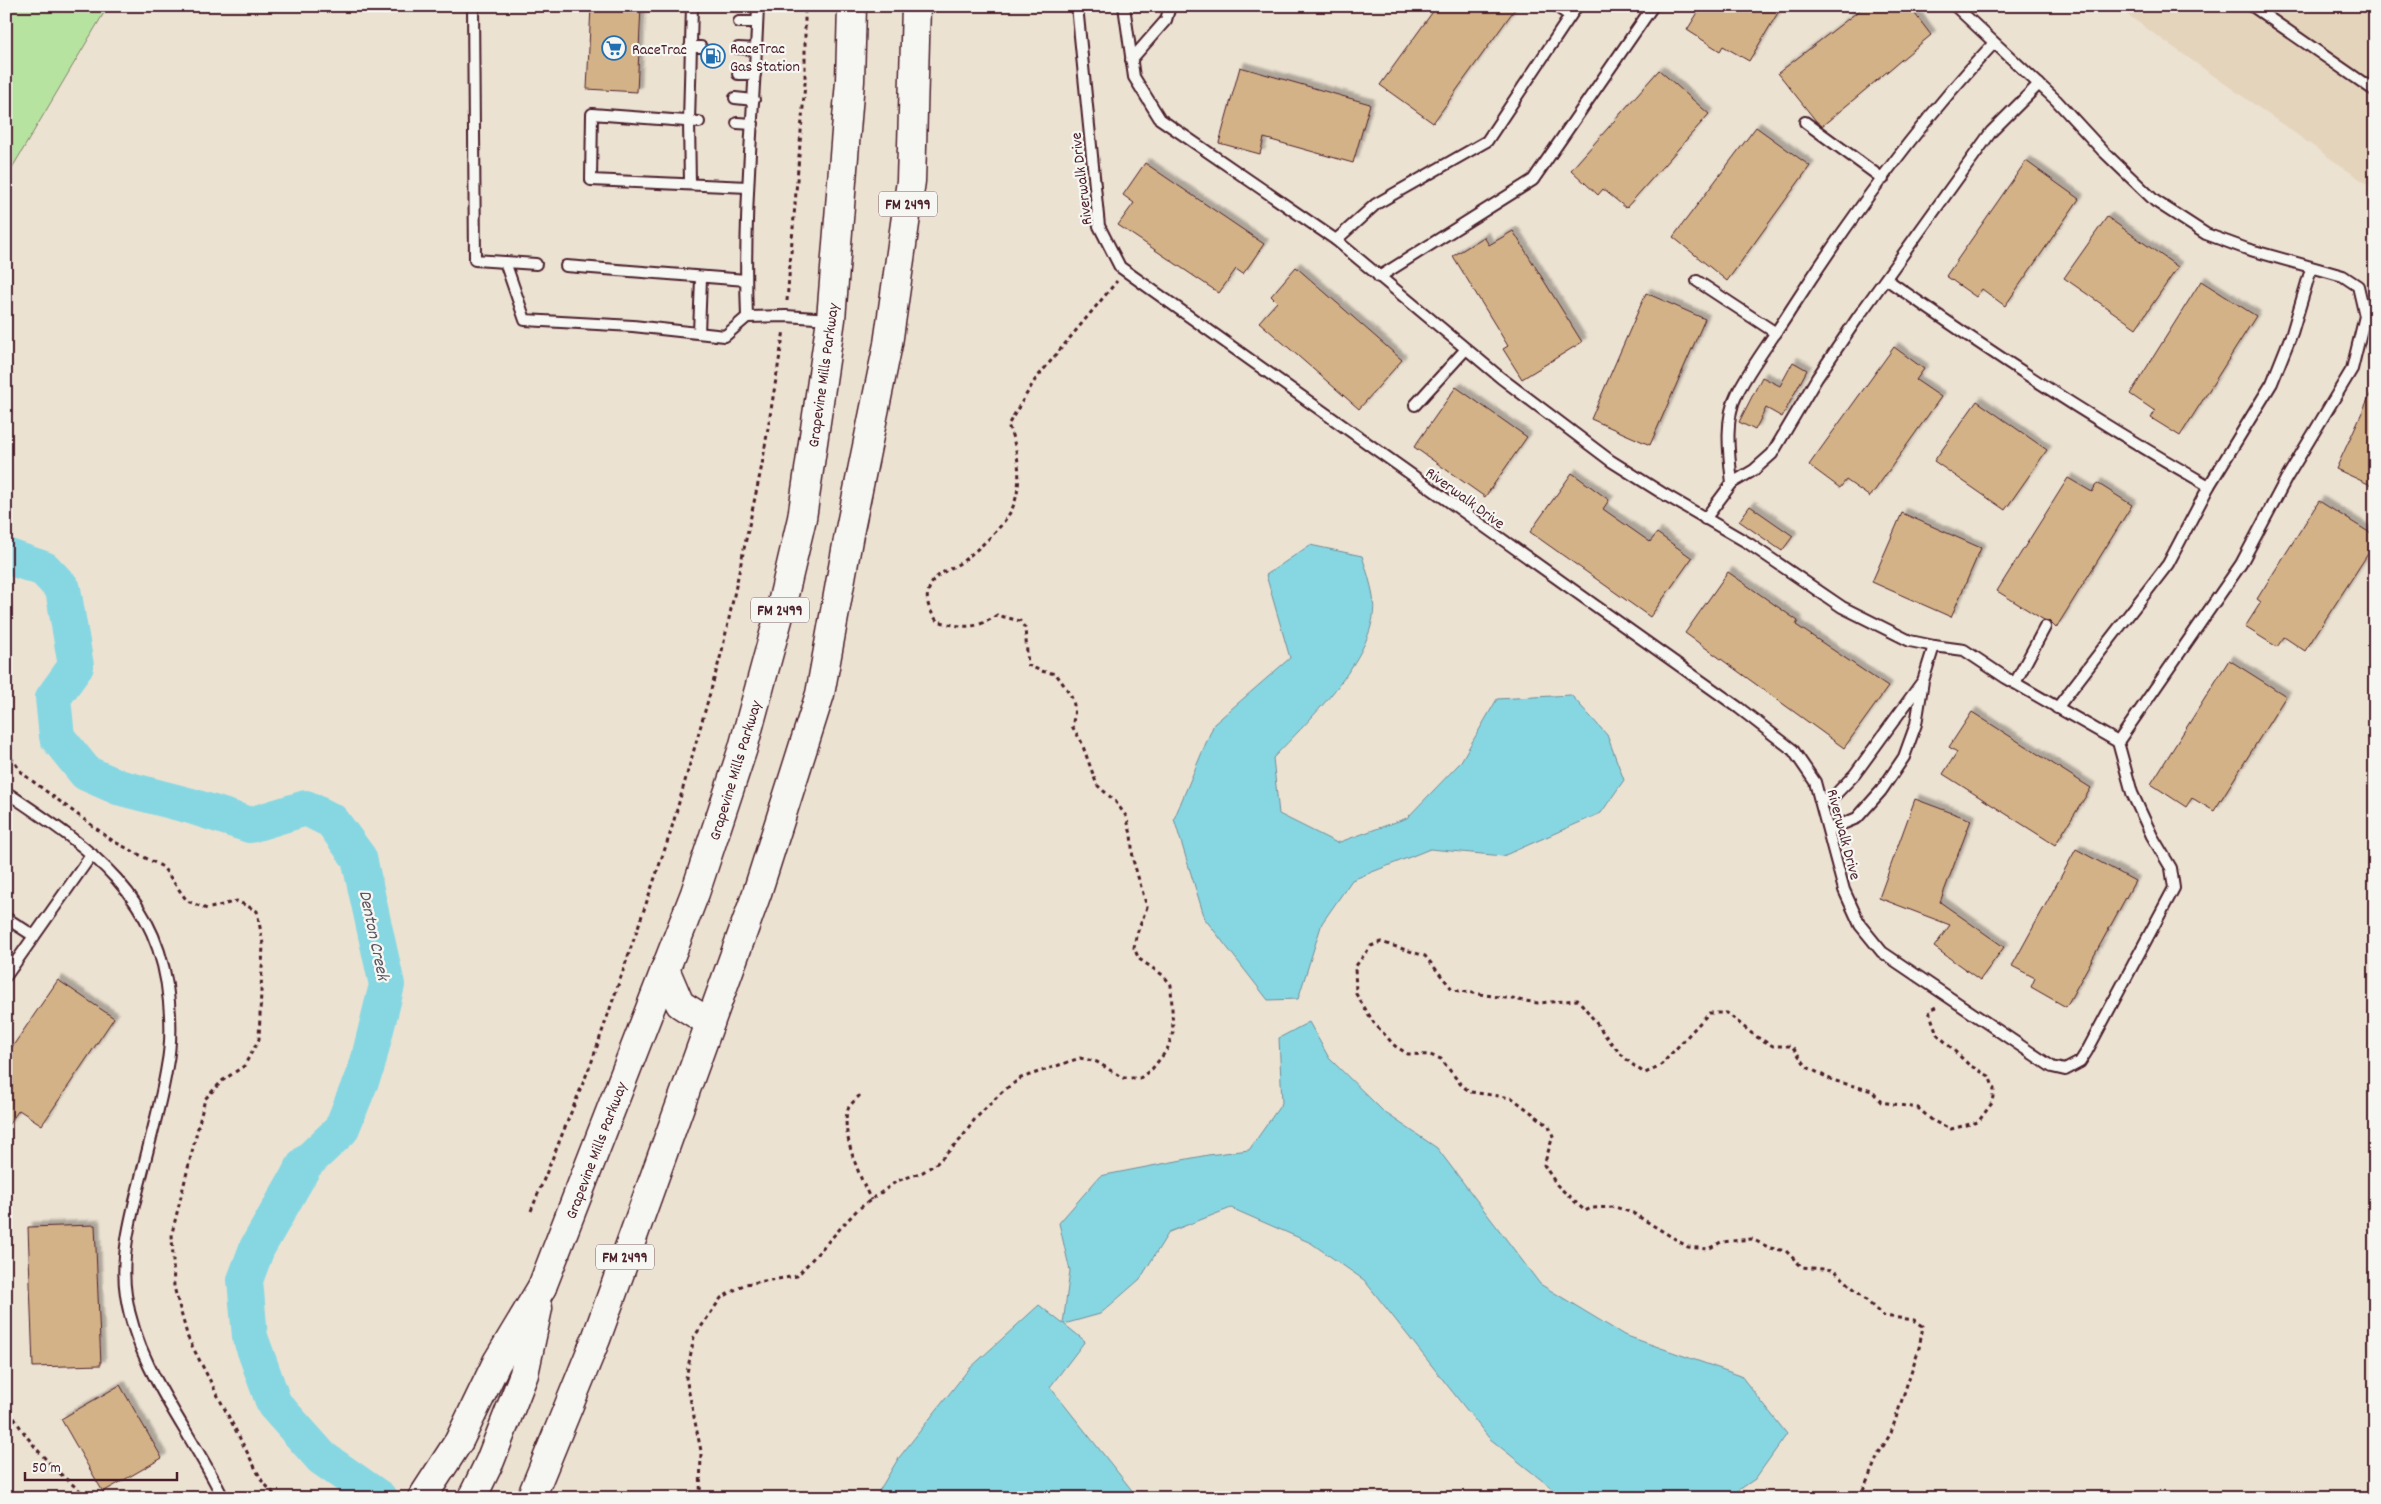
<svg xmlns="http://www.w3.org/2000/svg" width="2381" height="1504" font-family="Dekko,sans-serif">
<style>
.built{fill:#e5d4bc}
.green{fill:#b7e3a1;stroke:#808166}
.water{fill:#87d7e2;stroke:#6f8d99}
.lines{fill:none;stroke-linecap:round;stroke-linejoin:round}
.river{stroke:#87d7e2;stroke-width:36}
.building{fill:#d4b287;stroke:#4a1f2b;filter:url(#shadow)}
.service-casing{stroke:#4a1f2b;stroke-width:14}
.primary-casing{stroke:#4a1f2b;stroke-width:31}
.motorway-casing{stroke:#4a1f2b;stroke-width:31}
.path{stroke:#4a1f2b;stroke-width:3;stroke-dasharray:4 4;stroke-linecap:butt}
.service{stroke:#f6f6f2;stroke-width:10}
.primary{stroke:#f6f6f2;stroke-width:28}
.motorway{stroke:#f6f6f2;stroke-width:28}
.labels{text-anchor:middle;stroke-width:4.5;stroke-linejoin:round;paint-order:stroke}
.shield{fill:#f6f6f2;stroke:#7e6067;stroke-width:1}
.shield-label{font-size:15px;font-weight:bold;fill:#4a1f2b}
.poi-label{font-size:16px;fill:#4a1f2b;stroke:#f6f6f2;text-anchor:start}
.street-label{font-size:16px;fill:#4a1f2b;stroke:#f6f6f2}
.water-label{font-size:18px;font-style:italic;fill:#5c5662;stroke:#f6f6f2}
</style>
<defs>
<filter id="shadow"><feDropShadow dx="4.5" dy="-4.5" stdDeviation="1" flood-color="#0004"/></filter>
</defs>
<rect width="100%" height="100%" fill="#ece2d2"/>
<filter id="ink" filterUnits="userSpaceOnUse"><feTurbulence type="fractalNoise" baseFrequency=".02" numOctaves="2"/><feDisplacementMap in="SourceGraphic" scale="10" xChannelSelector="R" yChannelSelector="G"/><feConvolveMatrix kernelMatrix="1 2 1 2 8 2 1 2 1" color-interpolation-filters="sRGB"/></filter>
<g filter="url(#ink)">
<polygon class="built" points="2115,6 2375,6 2375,190"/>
<polygon class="green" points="6,6 108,6 6,178"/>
<g class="water">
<path d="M1310 545 1362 556C1366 569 1371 583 1373 597 1382 652 1308 721 1273 758L1279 814 1337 843 1407 818 1460 763 1497 699 1571 695 1607 735 1624 780 1601 813 1503 856 1430 849 1352 880 1322 923 1298 999 1268 1000 1205 919 1174 819 1214 724 1290 658 1266 575Z"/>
<polygon points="1309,1022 1329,1058 1384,1112 1437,1148 1540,1284 1624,1335 1741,1376 1787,1434 1755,1479 1727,1498 1564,1498 1489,1438 1364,1280 1311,1243 1231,1208 1169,1232 1140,1279 1100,1314 1064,1324 1085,1341 1050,1387 1138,1498 875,1498 898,1459 968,1370 1039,1305 1063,1324 1070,1271 1059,1223 1100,1176 1208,1155 1249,1150 1282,1103 1279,1038"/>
</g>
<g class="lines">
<polyline class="river" points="6,556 44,569 63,589 76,666 53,698 57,737 86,773 118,787 191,806 250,825 306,808 332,821 359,858 387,985 367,1066 341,1130 305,1164 257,1248 245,1280 250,1337 274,1404 322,1458 379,1498"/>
</g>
<g class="building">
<polygon points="591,6 641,6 637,92 587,89"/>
<polygon points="1437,6 1517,6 1433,123 1380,85"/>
<polygon points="1702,6 1782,6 1749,61 1723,46 1720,51 1687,30"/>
<polygon points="1865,6 1909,6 1931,35 1822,126 1816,121 1778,73"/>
<polygon points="1240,67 1370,104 1353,163 1264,138 1260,154 1219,143"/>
<polygon points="1659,70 1709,114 1626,208 1603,189 1598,195 1571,170"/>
<polygon points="1756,127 1810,166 1727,281 1673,237"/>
<polygon points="2026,161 2079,199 2005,306 1982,289 1976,297 1946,276"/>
<polygon points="1145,163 1264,244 1243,274 1236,269 1219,293 1118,225 1134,203 1123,195"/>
<polygon points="2107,217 2178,267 2136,328 2064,278"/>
<polygon points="1513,231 1582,342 1522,379 1503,349 1508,346 1453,256 1484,237 1489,245"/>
<polygon points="1296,267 1402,360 1359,409 1259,322 1277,302 1271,296"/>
<polygon points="2201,281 2256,316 2180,436 2151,418 2155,411 2130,394"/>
<polygon points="1646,293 1705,319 1650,445 1591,419"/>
<polygon points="1894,347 1924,369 1916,380 1941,397 1870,497 1846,480 1840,488 1809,465"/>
<polygon points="1793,362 1807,370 1782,417 1766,408 1755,430 1739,422 1762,377 1780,386"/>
<polygon points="2375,384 2375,487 2336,469"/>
<polygon points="1456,387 1527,437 1485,497 1414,447"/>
<polygon points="1977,401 2047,450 2005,510 1934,461"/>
<polygon points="1572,473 1609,500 1603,509 1650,542 1657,533 1692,558 1650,617 1530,532"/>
<polygon points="2068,478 2092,492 2097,483 2132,505 2056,628 2049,621 2044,620 1997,591"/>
<polygon points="2319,501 2375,536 2375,543 2305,651 2284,637 2277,647 2245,627 2261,602 2257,599"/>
<polygon points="1750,506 1793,536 1782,551 1739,521"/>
<polygon points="1902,513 1981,548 1951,617 1872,582"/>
<polygon points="1728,572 1798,621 1796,625 1888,687 1844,748 1685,633"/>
<polygon points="2229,660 2286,696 2214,811 2192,798 2186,807 2151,784"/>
<polygon points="1972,712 2091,788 2055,845 1943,774 1957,752 1949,747"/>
<polygon points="1915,799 1971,820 1940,902 2004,947 1980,980 1934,947 1950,925 1879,898"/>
<polygon points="2076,849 2135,881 2066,1007 2031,987 2035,978 2012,966"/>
<polygon points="58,980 114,1018 42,1125 19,1110 6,1128 6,1056"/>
<polygon points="95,1225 101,1365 33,1367 28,1227"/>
<polygon points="120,1385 162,1458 103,1492 61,1419"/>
</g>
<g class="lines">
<g class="service-casing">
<g id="service">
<polyline points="473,6 475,260 536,264"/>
<polyline points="1077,6 1099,226 1120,267 1739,708 1793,750 1815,782 1844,890 1860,925 1882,952 2052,1067 2065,1070 2080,1062 2087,1051 2174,888 2171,868 2152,836 2132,793 2118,742 2006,678 1964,650 1934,646 1923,681 1916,724 1904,757 1881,791 1857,818 1828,830"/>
<polyline points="1124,6 1134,77 1160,119 1336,240 1501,378 1611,461 1662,493 1748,543 1842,607 1910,641 1934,646"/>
<polyline points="1556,6 1570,16"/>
<polyline points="1955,6 2056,100 2103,151 2155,201 2206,234 2247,249 2343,276 2358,286 2365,316 2352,369 2286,479 2241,564 2118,742"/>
<polyline points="2252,6 2375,91"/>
<polyline points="739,22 757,22"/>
<polyline points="690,47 701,47"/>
<polyline points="738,48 756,49"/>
<polyline points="1131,60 1166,20 1170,6"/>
<polyline points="738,74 755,74"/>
<polyline points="735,98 754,100"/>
<polyline points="699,122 592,114 591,180 748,187"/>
<polyline points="1805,122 1883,179"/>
<polyline points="737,123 753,124"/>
<polyline points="690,183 689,122 692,6"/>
<polyline points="1336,240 1376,204 1487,141 1577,6"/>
<polyline points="505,262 525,320 633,326 725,336 747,317 786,316 830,319"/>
<polyline points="566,266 746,280"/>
<polyline points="1379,277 1533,180 1653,6"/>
<path d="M1886 279C1991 353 2098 423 2209 486"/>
<polyline points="1697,281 1776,333"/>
<path d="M747 317C743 213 754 110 758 6"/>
<polyline points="699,333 701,278"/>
<polyline points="1415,405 1466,349"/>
<polyline points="1732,483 1754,470 1772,454 1817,378 1858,317 1991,132 2039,84"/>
<path d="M1705 519 1732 483C1729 455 1724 419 1737 394 1750 367 1774 337 1790 311 1850 218 1918 124 1993 44"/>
<polyline points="2015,683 2045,627"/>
<polyline points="2057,708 2168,564 2209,486 2272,383 2292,333 2311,269"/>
<path d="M6 792C89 848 160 894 169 1002 171 1023 171 1046 167 1066 162 1098 153 1129 145 1161 135 1203 119 1251 126 1295 137 1370 192 1432 223 1498"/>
<polyline points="1821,800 1835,795 1855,774 1922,682"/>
<polyline points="6,918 34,936"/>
<polyline points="6,976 92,854"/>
</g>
</g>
<g class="primary-casing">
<g id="primary">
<polyline points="665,969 680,1004 710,1023"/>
<polyline points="542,1287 695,893 743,748 780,612 802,518 831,319 850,81 852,6"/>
<polyline points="531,1498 596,1339 710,1023 757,893 820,694 849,534 888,344 911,181 916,6"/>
</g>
</g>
<g class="motorway-casing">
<g id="motorway">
<polyline points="422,1498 459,1441 497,1362 542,1287"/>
<polyline points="472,1498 490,1461 524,1374 538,1308"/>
</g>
</g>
<g class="path">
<polyline points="787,301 805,83 805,6"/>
<polyline points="6,751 23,774 113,841 163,867 187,901 207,909 237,901 257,911 263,944 259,1039 244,1066 222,1081 205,1099 172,1233 174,1287 188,1338 262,1481 278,1498"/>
<path d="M860 1095C856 1099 852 1103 849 1107 838 1128 861 1180 871 1200"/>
<polyline points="531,1211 592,1061 670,834 722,651 762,465 784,330"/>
<path d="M6 1404C26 1441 56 1474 90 1498"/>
<path d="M700 1498 701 1451 686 1378 694 1337 721 1298 745 1284 797 1276 857 1210 897 1181 923 1172 937 1163 961 1139 975 1119 1003 1091 1021 1078 1080 1058 1097 1062 1123 1078H1140L1152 1069 1167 1050 1173 1032 1171 985 1164 976 1139 959 1134 948 1136 936 1147 907 1133 860 1131 834 1126 816 1115 801 1097 785 1081 741 1072 726C1079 701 1070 694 1056 674L1041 671 1028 665 1025 628 1020 621 997 615C975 630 963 628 937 621 931 612 924 602 929 589 935 572 951 570 963 561 980 548 1007 524 1014 504 1023 480 1018 448 1008 425L1035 380 1117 281"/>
<path d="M1860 1498 1879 1453 1891 1433 1919 1348 1923 1326 1914 1320 1883 1316 1834 1270 1802 1267 1786 1251 1770 1248 1752 1239 1721 1242 1708 1249 1688 1247 1633 1213 1615 1207 1591 1208 1585 1211 1557 1185 1544 1165 1553 1136 1549 1126 1512 1098 1471 1092 1462 1086 1441 1059 1430 1055 1408 1054 1395 1046 1374 1023 1356 994 1355 967 1371 946 1381 942 1425 956 1453 990 1538 1003 1578 1000C1602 1027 1613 1054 1645 1073L1659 1067 1709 1013H1727L1755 1036 1773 1046H1792L1807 1067 1832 1080 1872 1091 1881 1102 1918 1108 1933 1121 1951 1129 1978 1122 1992 1103 1994 1089 1989 1076 1969 1065 1937 1034 1929 1011 1936 1007"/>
</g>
<use href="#service" class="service"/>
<use href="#primary" class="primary"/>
<use href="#motorway" class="motorway"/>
</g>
</g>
<defs>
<g id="supermarket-ring" transform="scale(1.25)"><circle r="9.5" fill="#f6f6f2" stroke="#1f6fb2" stroke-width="1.5"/><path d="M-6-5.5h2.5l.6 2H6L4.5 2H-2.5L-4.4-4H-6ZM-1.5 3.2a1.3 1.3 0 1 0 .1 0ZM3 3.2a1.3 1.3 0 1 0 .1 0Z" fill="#1f6fb2"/></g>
<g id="fuel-ring" transform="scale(1.25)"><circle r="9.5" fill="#f6f6f2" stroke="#1f6fb2" stroke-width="1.5"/><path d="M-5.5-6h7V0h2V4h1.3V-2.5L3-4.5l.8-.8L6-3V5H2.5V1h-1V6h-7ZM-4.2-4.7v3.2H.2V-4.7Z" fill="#1f6fb2"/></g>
</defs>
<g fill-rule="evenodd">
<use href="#supermarket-ring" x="614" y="48"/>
<use href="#fuel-ring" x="713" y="56"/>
</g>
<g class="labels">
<g class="shield">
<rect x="879" y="191.5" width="58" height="25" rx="4"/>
<rect x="751" y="597.5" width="58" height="25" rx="4"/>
<rect x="596" y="1244.5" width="58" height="25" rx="4"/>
</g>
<g class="shield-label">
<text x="908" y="209">FM 2499</text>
<text x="780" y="615">FM 2499</text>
<text x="625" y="1262">FM 2499</text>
</g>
<g class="poi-label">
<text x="730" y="53">RaceTrac<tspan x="730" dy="18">Gas Station</tspan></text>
<text x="632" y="54">RaceTrac</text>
</g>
<g class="street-label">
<text transform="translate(1080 179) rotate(-97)" y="6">Riverwalk Drive</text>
<text transform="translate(822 375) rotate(-82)" y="6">Grapevine Mills Parkway</text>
<text transform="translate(1466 497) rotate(36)" y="6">Riverwalk Drive</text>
<text transform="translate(734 770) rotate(-73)" y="6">Grapevine Mills Parkway</text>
<text transform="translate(1845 834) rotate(75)" y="6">Riverwalk Drive</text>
<text transform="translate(595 1150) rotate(-69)" y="6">Grapevine Mills Parkway</text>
</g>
<g class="water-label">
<text transform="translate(375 935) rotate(78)" y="6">Denton Creek</text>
</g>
</g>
<rect width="2381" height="1504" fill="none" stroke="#f6f6f2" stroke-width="25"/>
<rect x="12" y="12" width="2356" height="1479" fill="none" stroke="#4a1f2b" stroke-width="2" filter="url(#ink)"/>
<path d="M25 1472v8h152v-8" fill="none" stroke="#4a1f2b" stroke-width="2.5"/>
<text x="32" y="1472" font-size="15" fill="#4a1f2b" stroke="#f6f6f2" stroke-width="4" paint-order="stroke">50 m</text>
</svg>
